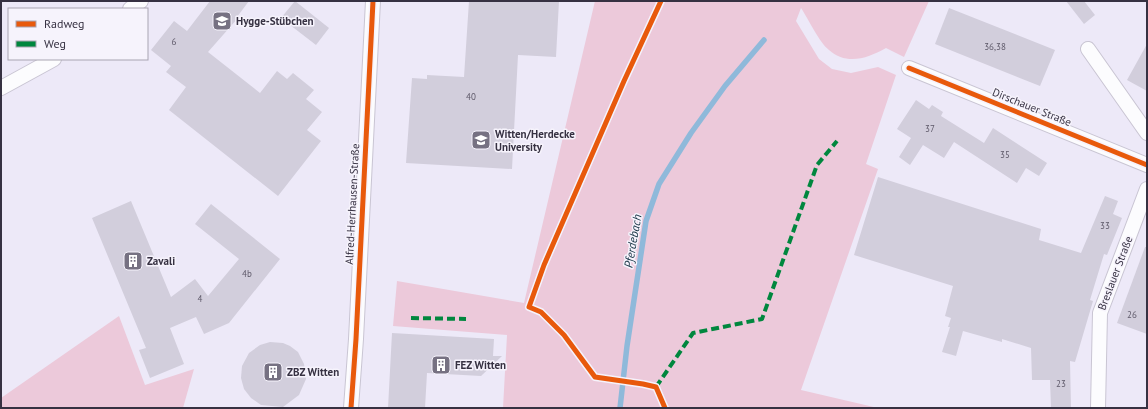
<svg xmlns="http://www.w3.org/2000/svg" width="1148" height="409" font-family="'PT Sans',sans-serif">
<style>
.green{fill:#ecc9da}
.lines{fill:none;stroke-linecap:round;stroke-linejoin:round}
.stream{stroke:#8fb9da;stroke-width:5.5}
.building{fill:#d2cedc}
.street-casing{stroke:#c9c5d3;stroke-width:16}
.street{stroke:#fcfcfe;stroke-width:14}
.quiet{stroke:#00873e;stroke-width:4;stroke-dasharray:8 4;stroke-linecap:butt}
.cycleway-casing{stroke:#f6f3fc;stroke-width:8}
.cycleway{stroke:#e8590c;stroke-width:5}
.labels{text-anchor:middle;stroke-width:3;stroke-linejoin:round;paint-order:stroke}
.number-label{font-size:9px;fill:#5d5868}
.poi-label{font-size:11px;font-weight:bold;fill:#363142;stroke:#f6f3fc;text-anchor:start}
.street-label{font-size:11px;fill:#363142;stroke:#f6f3fc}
.water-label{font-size:12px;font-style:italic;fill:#133041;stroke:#f6f3fc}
</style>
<rect width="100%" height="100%" fill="#ede9f8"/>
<g class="green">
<path d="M595 1H929L904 57 886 48C868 58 847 66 829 50 819 42 809 20 801 8L796 21 819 59 832 69 851 73 878 67 896 75 866 164 878 169 801 390 878 408H503L507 335 393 326 397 281 524 303Z"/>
<polygon points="119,316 145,385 194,369 183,408 1,408 1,398"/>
</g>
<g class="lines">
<polyline class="stream" points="620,408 627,346 646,221 659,184 691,133 725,86 764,40"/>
</g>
<g class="building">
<polygon points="210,1 249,1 237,17 238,18 208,52 260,93 277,71 287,79 293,73 314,90 306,99 322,112 307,130 321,141 278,196 169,110 186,87 166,72 171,66 151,50 174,21 187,31"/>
<polygon points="295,1 329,28 316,45 281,18"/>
<polygon points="469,1 559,1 556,57 518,55 512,169 406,163 412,78 427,79 427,75 464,77"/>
<polygon points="1066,1 1084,1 1095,15 1084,24"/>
<polygon points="949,8 1055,50 1040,86 935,44"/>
<polygon points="1147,44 1147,91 1127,80"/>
<polygon points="916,100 929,109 932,105 943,112 941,116 984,143 993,128 1047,163 1039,176 1026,168 1017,183 954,142 944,158 923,145 910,165 899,157 911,138 897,129"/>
<polygon points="878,177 1041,229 1039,240 1081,253 1105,196 1118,201 1113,214 1122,218 1107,255 1104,254 1090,300 1093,301 1075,362 1070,361 1071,408 1051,408 1050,380 1032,380 1031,348 1002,339 1002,342 963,331 956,356 942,352 950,327 948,327 951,318 945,316 953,286 854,255"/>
<polygon points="131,201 171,297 195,279 208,296 239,259 195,224 211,204 280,259 229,323 204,334 196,317 170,328 184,364 150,378 139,350 146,348 92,218"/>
<polygon points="1145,247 1147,247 1147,334 1117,323"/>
<polygon points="392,333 494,339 493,356 502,356 481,376 427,373 425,408 388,408"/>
<polygon points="270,342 283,343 290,346 298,352 304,364 306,379 299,395 283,407 261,405 251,398 244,389 241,378 242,366 249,353 260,345"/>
</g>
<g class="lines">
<g class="street-casing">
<g id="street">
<polyline points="130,9 141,1"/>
<polyline points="1088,49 1147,133"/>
<polyline points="909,68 1147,165"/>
<polyline points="1,88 54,59"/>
<polyline points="351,408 356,339 373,1"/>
<polyline points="1098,408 1100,313 1147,189"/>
</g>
</g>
<use href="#street" class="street"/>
<g class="quiet">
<polyline points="411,318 466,319"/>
<polyline points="656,387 693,333 762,319 817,165 837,141"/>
</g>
<g class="cycleway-casing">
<g id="cycleway">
<polyline points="661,1 624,81 544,265 529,307 541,312 564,335 595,377 643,384 656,387 665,408"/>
<polyline points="909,68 1147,165"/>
<polyline points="351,408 356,339 373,1"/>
</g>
</g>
<use href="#cycleway" class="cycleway"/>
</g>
<defs>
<g id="school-square" transform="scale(1)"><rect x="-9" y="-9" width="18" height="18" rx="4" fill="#767182" stroke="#f6f3fc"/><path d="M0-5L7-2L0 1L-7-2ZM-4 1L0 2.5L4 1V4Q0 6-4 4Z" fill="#fff"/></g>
<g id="university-square" transform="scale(1)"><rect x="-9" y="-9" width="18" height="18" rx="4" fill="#767182" stroke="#f6f3fc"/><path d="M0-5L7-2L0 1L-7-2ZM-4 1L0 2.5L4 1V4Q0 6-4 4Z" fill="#fff"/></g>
<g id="building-square" transform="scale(1)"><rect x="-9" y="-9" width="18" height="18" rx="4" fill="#767182" stroke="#f6f3fc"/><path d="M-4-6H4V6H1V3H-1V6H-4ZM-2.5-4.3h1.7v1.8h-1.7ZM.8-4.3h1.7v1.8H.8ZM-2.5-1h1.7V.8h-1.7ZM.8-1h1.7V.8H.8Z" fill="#fff"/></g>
</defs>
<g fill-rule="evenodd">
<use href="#school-square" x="222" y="21"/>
<use href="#university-square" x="481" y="140"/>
<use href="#building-square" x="133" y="261"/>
<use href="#building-square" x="441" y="365"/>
<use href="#building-square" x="273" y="372"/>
</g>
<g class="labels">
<g class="number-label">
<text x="174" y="45">6</text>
<text x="995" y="50">36,38</text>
<text x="471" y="100">40</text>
<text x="930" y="132">37</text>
<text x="1005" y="158">35</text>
<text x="1105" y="229">33</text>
<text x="247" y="277">4b</text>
<text x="200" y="302">4</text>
<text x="1132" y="318">26</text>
<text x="1061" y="387">23</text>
</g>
<g class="poi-label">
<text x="236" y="25">Hygge-Stübchen</text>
<text x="495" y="138">Witten/Herdecke<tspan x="495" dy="13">University</tspan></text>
<text x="147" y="265">Zavali</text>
<text x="455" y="369">FEZ Witten</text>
<text x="287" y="376">ZBZ Witten</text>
</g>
<g class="street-label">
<text transform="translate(1032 107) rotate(22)" y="4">Dirschauer Straße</text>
<text transform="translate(352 204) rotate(-87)" y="4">Alfred-Herrhausen-Straße</text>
<text transform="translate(1115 273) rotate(-69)" y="4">Breslauer Straße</text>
</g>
<g class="water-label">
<text transform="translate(633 241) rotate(-80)" y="4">Pferdebach</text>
</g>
</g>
<rect width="1148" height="409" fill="none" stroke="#363142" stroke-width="4"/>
<rect x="8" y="8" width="140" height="52" fill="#f6f3fc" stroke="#a9a5b2"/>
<rect x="16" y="21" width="20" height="6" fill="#e8590c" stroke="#a9a5b2"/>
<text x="44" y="28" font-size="12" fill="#363142">Radweg</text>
<rect x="16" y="41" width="20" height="6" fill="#00873e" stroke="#a9a5b2"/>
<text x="44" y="48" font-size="12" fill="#363142">Weg</text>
</svg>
